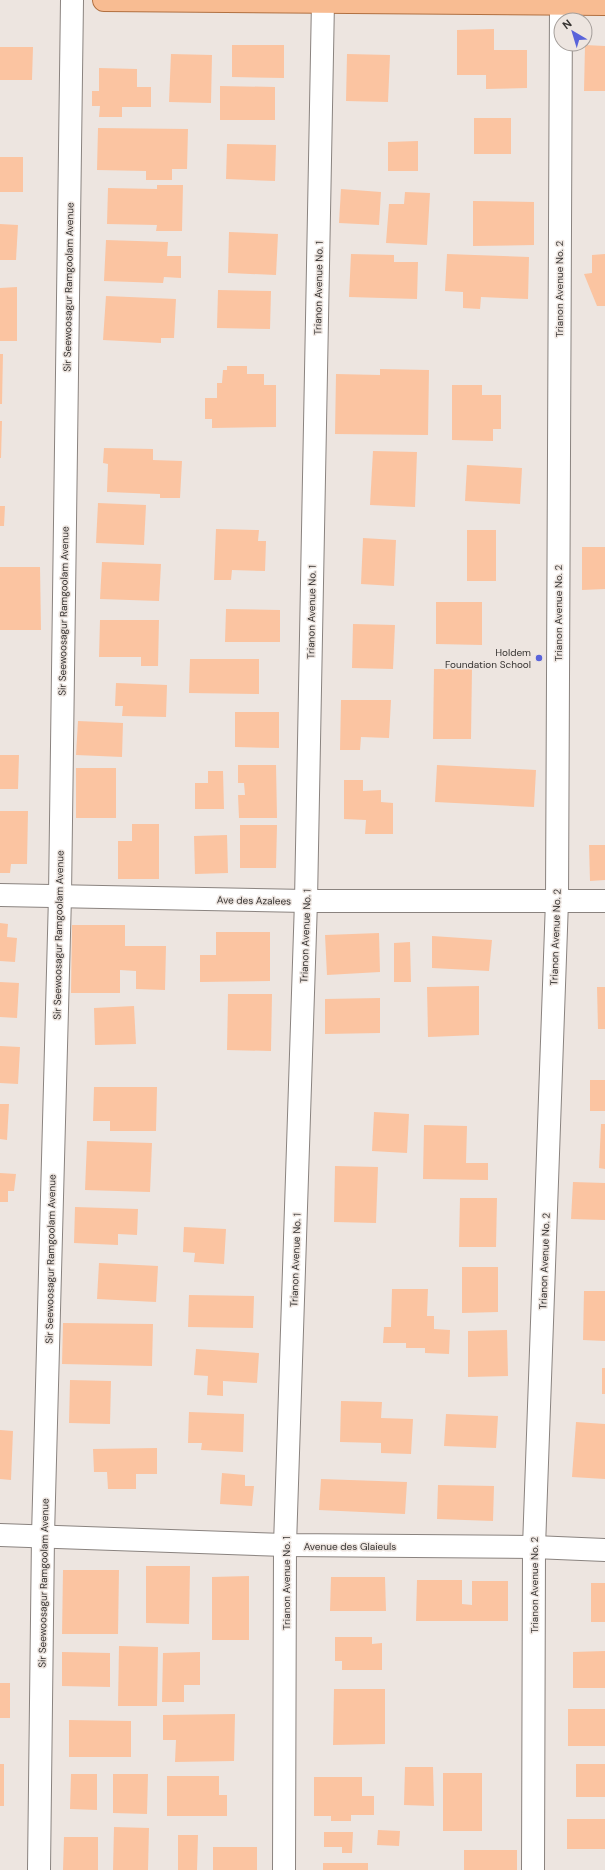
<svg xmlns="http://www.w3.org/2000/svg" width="605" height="1870" font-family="'DM Sans',sans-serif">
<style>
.building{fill:#fbc4a1}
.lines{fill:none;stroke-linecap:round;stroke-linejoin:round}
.minor-casing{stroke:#8a837f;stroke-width:24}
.major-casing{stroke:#b17041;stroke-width:24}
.minor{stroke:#fff;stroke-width:22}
.major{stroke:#f8bc92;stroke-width:22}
.poi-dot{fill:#5963da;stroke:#ede5e0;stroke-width:1.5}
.labels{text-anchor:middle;stroke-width:3;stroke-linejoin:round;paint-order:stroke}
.street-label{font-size:10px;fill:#373432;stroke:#ede5e0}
.poi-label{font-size:10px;fill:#373432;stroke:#ede5e0;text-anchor:end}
</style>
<rect width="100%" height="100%" fill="#ede5e0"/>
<g class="building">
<polygon points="494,29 494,50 527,50 527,88 486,89 486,75 457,75 457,30"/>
<polygon points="232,45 284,45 284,78 232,77"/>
<polygon points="585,45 605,46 605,91 584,91"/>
<polygon points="0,47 33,47 32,80 0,80"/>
<polygon points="171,54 212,55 211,103 169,102"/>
<polygon points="347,54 390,55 388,102 346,101"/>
<polygon points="99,68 137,69 137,87 151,87 151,107 122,107 122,117 99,117 100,106 92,106 92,91 99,91"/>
<polygon points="220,86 275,87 275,120 220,120"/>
<rect x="474" y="118" width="37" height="36"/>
<polygon points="98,128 188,129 187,169 172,169 172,180 146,180 146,171 97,170"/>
<polygon points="418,141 418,171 388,171 388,142"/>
<polygon points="227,144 276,145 275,181 226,179"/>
<rect x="0" y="157" width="23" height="35"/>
<polygon points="157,185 183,185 182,231 156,231 157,225 107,224 108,188 157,189"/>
<polygon points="341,189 381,192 379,225 339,223"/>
<polygon points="405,192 430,193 427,245 386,243 389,204 404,204"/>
<polygon points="473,201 534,202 534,245 473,246"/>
<polygon points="0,224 18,225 16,260 0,260"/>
<polygon points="229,232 278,234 276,275 228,273"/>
<polygon points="106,240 168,242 167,256 181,256 181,278 164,277 163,283 104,281"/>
<polygon points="351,254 394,255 394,262 418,262 417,299 349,297"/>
<polygon points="447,254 529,257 528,299 481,297 480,309 463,308 463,292 445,291"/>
<polygon points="605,254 605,306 597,306 584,274 592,273 592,255"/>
<polygon points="17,287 17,341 0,341 0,288"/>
<polygon points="218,290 271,291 270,329 217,328"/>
<polygon points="106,296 176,299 174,338 161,338 161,343 103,340"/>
<polygon points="0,354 3,354 2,404 0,404"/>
<polygon points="227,366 247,366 247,374 264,374 264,385 276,385 276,427 212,428 212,419 205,419 205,398 217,398 217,383 222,383 223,370 227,370"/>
<polygon points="380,369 429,370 428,435 335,434 336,374 380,375"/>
<polygon points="452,385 482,385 482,395 501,395 501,429 493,429 493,441 452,440"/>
<polygon points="0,421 2,421 1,458 0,458"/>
<polygon points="104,448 153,449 153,460 182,461 180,498 160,498 160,494 107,492 108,464 103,463"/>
<polygon points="373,451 417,452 415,507 370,505"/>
<polygon points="467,465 522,468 520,504 465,501"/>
<polygon points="98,503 146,505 144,545 96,543"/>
<polygon points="0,506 5,506 4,526 0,526"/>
<polygon points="216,529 259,530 258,541 266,541 265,571 232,570 231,580 214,580"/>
<rect x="467" y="530" width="29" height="51"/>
<polygon points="363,538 396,540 394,586 361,584"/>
<polygon points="582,547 605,547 605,589 582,590"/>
<polygon points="102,562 161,564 159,601 100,599"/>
<polygon points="0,567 40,567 41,630 0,630"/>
<polygon points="436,602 482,602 482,645 436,644"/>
<polygon points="226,609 280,610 280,642 225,642"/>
<polygon points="100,620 159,620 158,666 141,666 141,657 99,657"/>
<polygon points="353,624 395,625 393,669 352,668"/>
<polygon points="190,659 259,659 259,694 189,693"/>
<polygon points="434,669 472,669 471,739 433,739"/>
<polygon points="116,683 167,685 166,717 122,716 123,706 115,706"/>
<polygon points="341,700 391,700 389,738 361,737 360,750 340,750"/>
<polygon points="235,712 279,712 279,748 235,747"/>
<polygon points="78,721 123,723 122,757 76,755"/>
<polygon points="0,755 19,755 18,789 0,789"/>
<polygon points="238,765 276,765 277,818 239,818 238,795 245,795 244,783 238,783"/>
<polygon points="437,765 536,770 534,807 435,802"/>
<rect x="76" y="768" width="40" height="50"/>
<polygon points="208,771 223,771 224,809 195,809 195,783 208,783"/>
<polygon points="344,780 363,780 363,791 381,790 381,802 393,803 393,834 365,834 366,820 344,819"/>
<polygon points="0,811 28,811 27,864 11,864 10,873 0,873"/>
<polygon points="132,824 159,824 159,879 118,879 118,841 132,841"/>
<polygon points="240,825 277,825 276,868 240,868"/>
<polygon points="227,835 228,873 195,874 194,836"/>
<polygon points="589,845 605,845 605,880 590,881"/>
<polygon points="0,923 8,924 7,937 17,938 15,962 0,961"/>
<polygon points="72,925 125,925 125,946 166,946 165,990 136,989 136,971 120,970 120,993 71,993"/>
<polygon points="216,932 270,932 270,981 200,982 200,955 216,955"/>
<polygon points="379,933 380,972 327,975 325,935"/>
<polygon points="432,936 492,940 489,971 432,968"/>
<polygon points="410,942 411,982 394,982 394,943"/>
<polygon points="0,982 19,983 17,1018 0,1017"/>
<polygon points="479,986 479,1035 428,1037 427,987"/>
<polygon points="597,987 605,987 605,1029 598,1029"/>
<polygon points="228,994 272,994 271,1051 227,1050"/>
<polygon points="380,998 380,1033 325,1034 325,999"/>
<polygon points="134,1006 136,1044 95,1045 94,1008"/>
<polygon points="0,1046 20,1047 18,1084 0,1083"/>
<rect x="590" y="1080" width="15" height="31"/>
<polygon points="94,1087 157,1087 156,1131 110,1131 110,1121 93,1121"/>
<polygon points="0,1104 9,1104 7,1140 0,1139"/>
<polygon points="374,1112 409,1114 407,1153 372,1151"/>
<polygon points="601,1124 605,1124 605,1169 599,1168"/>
<polygon points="424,1125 467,1126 466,1163 488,1163 488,1180 423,1179"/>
<polygon points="87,1141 152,1143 150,1192 85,1190"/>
<polygon points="335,1166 378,1167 376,1223 334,1222"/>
<polygon points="0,1173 16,1174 14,1191 8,1191 8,1202 0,1202"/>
<polygon points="573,1182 605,1183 605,1220 571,1219"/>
<polygon points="460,1198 497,1198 496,1247 459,1247"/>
<polygon points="75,1207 138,1209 137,1235 118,1234 118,1245 74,1243"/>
<polygon points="184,1227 226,1229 224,1264 194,1262 195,1253 183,1252"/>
<polygon points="99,1263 158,1266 156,1302 97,1299"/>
<polygon points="462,1267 498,1267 498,1312 462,1313"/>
<polygon points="392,1289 428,1289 427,1316 434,1316 434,1329 450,1330 449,1354 425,1353 425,1348 406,1348 406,1343 383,1343 384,1327 391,1327"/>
<polygon points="584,1291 605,1291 605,1341 583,1340"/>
<polygon points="189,1295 254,1296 253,1328 188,1327"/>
<polygon points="63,1323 153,1324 152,1366 62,1364"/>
<polygon points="507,1330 508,1376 468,1377 468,1331"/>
<polygon points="196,1349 259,1353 257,1383 223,1381 223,1396 207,1395 208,1376 194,1375"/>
<rect x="602" y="1368" width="3" height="26"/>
<polygon points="70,1380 111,1381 110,1424 69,1423"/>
<polygon points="341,1401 382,1402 381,1418 413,1419 411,1454 381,1453 381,1443 340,1442"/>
<polygon points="189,1412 244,1414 243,1452 201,1450 202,1443 188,1443"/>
<polygon points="446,1414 498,1416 496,1448 444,1446"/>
<polygon points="576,1422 605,1424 605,1479 572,1477"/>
<polygon points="0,1430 13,1431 11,1480 0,1479"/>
<polygon points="157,1448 157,1474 136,1474 136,1489 108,1489 107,1472 94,1472 93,1449"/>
<polygon points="222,1473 245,1475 245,1486 254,1486 252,1506 220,1504"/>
<polygon points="321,1479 407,1482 405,1514 319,1510"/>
<polygon points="438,1485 494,1486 493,1521 437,1519"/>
<polygon points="146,1566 190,1566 189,1624 146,1623"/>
<polygon points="63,1570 119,1570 118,1634 62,1634"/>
<polygon points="249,1576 249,1640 212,1640 212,1577"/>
<polygon points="331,1577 385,1577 386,1611 330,1611"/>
<polygon points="417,1580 462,1580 462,1604 472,1605 472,1581 508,1581 508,1621 416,1621"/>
<rect x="591" y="1583" width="14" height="39"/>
<polygon points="335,1637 372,1637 372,1644 382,1643 382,1670 342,1670 342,1661 335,1661"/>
<polygon points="119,1646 158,1647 157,1706 118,1706"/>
<polygon points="605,1651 605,1688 573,1688 573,1652"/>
<polygon points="62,1652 110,1653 110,1687 62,1686"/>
<polygon points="200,1652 200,1685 184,1685 184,1702 162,1702 163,1653"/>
<rect x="0" y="1683" width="10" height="35"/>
<polygon points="334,1689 385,1689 385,1744 333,1745"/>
<rect x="568" y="1709" width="37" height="37"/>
<polygon points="235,1714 234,1761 175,1762 176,1740 163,1740 163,1715"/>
<polygon points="69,1720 131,1721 131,1757 69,1757"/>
<rect x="0" y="1764" width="4" height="42"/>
<rect x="576" y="1764" width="29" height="33"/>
<polygon points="405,1767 433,1767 434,1806 404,1805"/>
<rect x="443" y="1773" width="39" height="58"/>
<polygon points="71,1774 97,1774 97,1810 70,1809"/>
<polygon points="113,1774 148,1774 147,1814 113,1813"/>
<polygon points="167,1776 219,1776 219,1795 227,1795 227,1816 167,1816"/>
<polygon points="314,1777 362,1777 362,1796 374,1796 374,1815 351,1815 351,1821 331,1821 331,1816 314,1816"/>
<rect x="567" y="1819" width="38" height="30"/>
<polygon points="114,1827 149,1828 148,1870 113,1870"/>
<polygon points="378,1830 400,1831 399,1846 377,1845"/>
<polygon points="324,1832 353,1832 352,1853 342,1853 342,1847 324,1847"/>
<polygon points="178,1835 198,1835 197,1870 178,1870"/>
<polygon points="64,1837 98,1837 98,1870 63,1870"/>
<rect x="213" y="1847" width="44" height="23"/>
<rect x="464" y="1850" width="53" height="20"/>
<rect x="323" y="1863" width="45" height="7"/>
</g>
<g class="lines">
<g class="minor-casing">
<g id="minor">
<polyline points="0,895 306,901 605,901"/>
<polyline points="0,1535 285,1545 534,1547 605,1550"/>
<polyline points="39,1870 43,1536 60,896 72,0"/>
<polyline points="284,1870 285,1545 306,901 323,1"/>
<polyline points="533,1870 534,1547 557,901 561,4"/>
</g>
</g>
<g class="major-casing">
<polyline id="major" points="104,0 605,4"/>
</g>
<use href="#minor" class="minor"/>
<use href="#major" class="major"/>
</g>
<circle class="poi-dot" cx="539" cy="658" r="4"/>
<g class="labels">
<g class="street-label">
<text transform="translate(68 287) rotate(-89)" y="4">Sir Seewoosagur Ramgoolam Avenue</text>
<text transform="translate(318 288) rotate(-89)" y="4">Trianon Avenue No. 1</text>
<text transform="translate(559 289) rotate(-90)" y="4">Trianon Avenue No. 2</text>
<text transform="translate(63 611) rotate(-89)" y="4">Sir Seewoosagur Ramgoolam Avenue</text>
<text transform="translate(311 612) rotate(-89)" y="4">Trianon Avenue No. 1</text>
<text transform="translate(558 613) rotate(-90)" y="4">Trianon Avenue No. 2</text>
<text transform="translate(254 900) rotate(1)" y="4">Ave des Azalees</text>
<text transform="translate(58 935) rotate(-89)" y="4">Sir Seewoosagur Ramgoolam Avenue</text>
<text transform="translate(305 936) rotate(-88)" y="4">Trianon Avenue No. 1</text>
<text transform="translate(555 937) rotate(-88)" y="4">Trianon Avenue No. 2</text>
<text transform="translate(50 1259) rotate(-89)" y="4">Sir Seewoosagur Ramgoolam Avenue</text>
<text transform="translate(295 1260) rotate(-88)" y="4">Trianon Avenue No. 1</text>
<text transform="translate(544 1261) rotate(-88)" y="4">Trianon Avenue No. 2</text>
<text x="350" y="1550">Avenue des Glaieuls</text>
<text transform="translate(43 1583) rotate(-89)" y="4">Sir Seewoosagur Ramgoolam Avenue</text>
<text transform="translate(286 1583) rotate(-90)" y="4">Trianon Avenue No. 1</text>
<text transform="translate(534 1585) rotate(-90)" y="4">Trianon Avenue No. 2</text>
</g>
<g class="poi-label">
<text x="531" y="656">Holdem<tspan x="531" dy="12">Foundation School</tspan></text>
</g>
</g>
<g transform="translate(573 32) rotate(322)"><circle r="19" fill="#ede5e0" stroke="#a49e9a"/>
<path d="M0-3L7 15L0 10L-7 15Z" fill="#5963da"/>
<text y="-6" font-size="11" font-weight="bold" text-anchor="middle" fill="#373432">N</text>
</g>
</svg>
